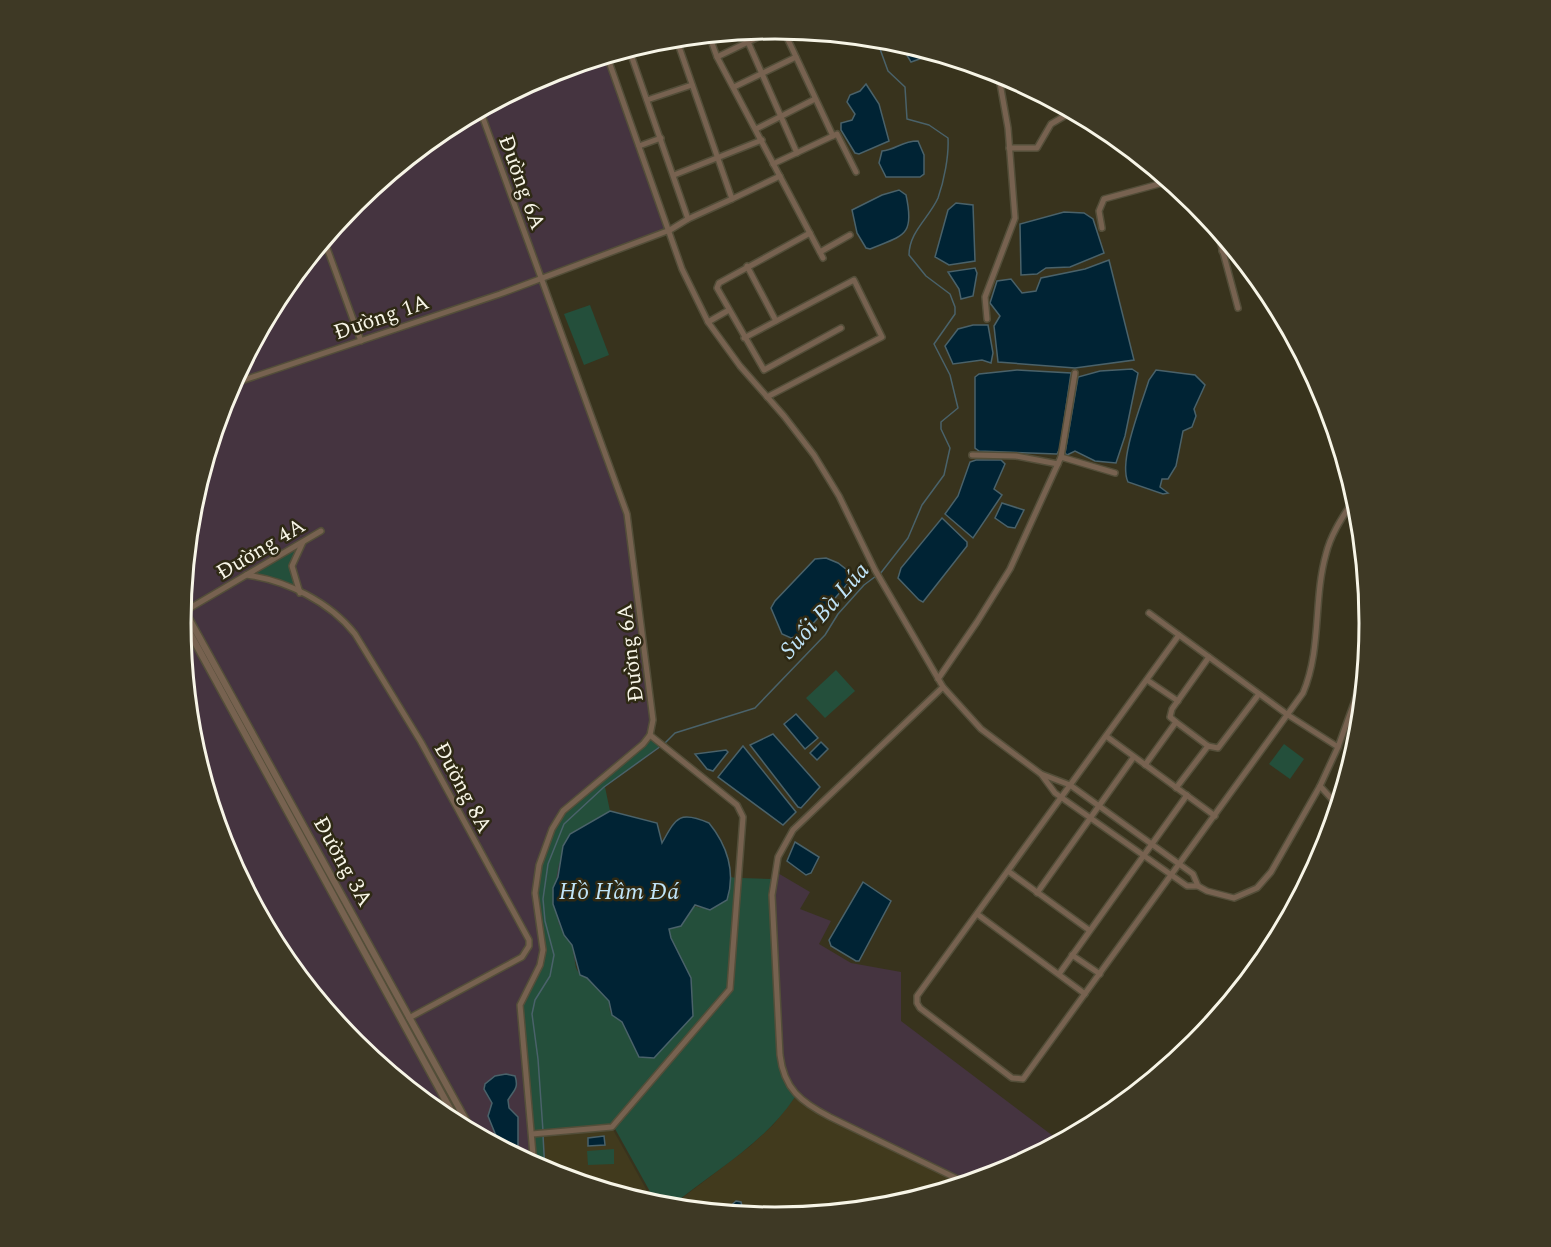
<svg xmlns="http://www.w3.org/2000/svg" width="1551" height="1247" font-family="Spectral,serif">
<style>
.industrial{fill:#453440}
.built{fill:#413a1d}
.green{fill:#244f3b}
.water{fill:#002334;stroke:#4a626a;stroke-width:1.5}
.lines{fill:none;stroke-linecap:round;stroke-linejoin:round}
.stream{stroke:#4a626a;stroke-width:1.5}
.minor-casing{stroke:#534e39;stroke-width:8}
.tertiary-casing{stroke:#534e39;stroke-width:9}
.minor{stroke:#776250;stroke-width:5}
.tertiary{stroke:#776250;stroke-width:6}
.labels{text-anchor:middle;stroke-width:5;stroke-linejoin:round;paint-order:stroke}
.street-label{font-size:22px;fill:#f7f5e7;stroke:#2e2914}
.water-label{font-size:24px;font-style:italic;fill:#c0e4f8;stroke:#2e2914}
.rim{fill:none;stroke:#f7f5e7;stroke-width:3}
</style>
<rect width="100%" height="100%" fill="#38331d"/>
<g class="industrial">
<polygon points="605,56 668,229 542,277 626,516 652,720 649,734 661,745 604,787 544,1146 545,1172 445,1118 355,1044 281,954 226,851 192,739 181,623 192,507 226,395 281,293 355,203 445,129 548,74"/>
<polygon points="776,872 810,892 800,909 831,921 819,944 851,963 901,972 901,1021 1061,1142 1003,1173 970,1183 810,1105 787,1081 782,1054 773,895"/>
<polygon points="1171,1059 1174,1062 1123,1105"/>
</g>
<g class="built">
<polygon points="795,1097 809,1108 966,1184 891,1207 775,1218 669,1208 749,1147 773,1125"/>
<polygon points="612,1128 651,1198 649,1204 545,1172 543,1135"/>
</g>
<g class="green">
<polygon points="590,305 609,355 584,365 564,314"/>
<polygon points="299,545 290,567 297,590 251,574"/>
<polygon points="193,630 399,1005 397,1006 191,632"/>
<polygon points="836,670 855,691 825,718 806,698"/>
<path d="M650 737 661 745 605 787 610 811 585 826 559 864 553 897 559 924 572 945 576 968 580 975 587 978 609 1001 610 1012 622 1022 639 1057H652L693 1016 691 978 671 938 669 929 686 919 693 906 701 908 728 897 729 877 738 878 728 989 700 1024 703 1026 727 997 734 982 741 878 772 879 778 1055 784 1081 795 1097C763 1145 712 1172 669 1208L656 1206 653 1202V1197L614 1127 543 1132 545 1172 535 1167 521 1005 544 957 537 893 541 866 554 829 565 812Z"/>
<polygon points="1284,744 1304,759 1290,779 1269,764"/>
<path d="M417 1038 468 1131C454 1123 424 1057 415 1039Z"/>
<polygon points="614,1149 614,1164 588,1165 587,1151"/>
</g>
<g class="water">
<polygon points="899,42 931,52 931,55 911,62"/>
<polygon points="866,84 879,104 889,141 859,154 855,153 841,130 841,123 852,120 855,114 847,102 850,95 860,91"/>
<path d="M918 141 924 155V174L920 177H886L879 163 882 151C896 150 901 141 918 141Z"/>
<path d="M899 190 906 195C915 236 904 235 870 249L866 248 857 233 852 210 882 195Z"/>
<polygon points="956,203 973,205 975,261 949,265 935,257 948,210"/>
<polygon points="1064,212 1084,213 1093,219 1104,253 1070,267 1046,268 1037,274 1021,275 1020,224"/>
<polygon points="1109,260 1134,360 1075,368 998,362 994,326 1000,316 990,303 997,281 1011,279 1022,293 1036,291 1041,278 1085,269"/>
<polygon points="975,268 977,273 973,296 961,299 959,289 948,272"/>
<polygon points="973,325 988,325 993,353 991,363 982,360 953,364 945,346 958,329"/>
<polygon points="1132,369 1138,373 1125,436 1116,463 1095,461 1075,451 1067,455 1065,453 1078,377 1100,371"/>
<polygon points="1017,370 1071,373 1060,448 1057,454 979,451 975,448 975,377 979,374"/>
<path d="M1156 370 1195 375 1205 385 1194 409 1196 416 1192 427 1183 431 1176 466 1168 479H1162L1160 487 1168 493 1163 494 1128 482C1118 461 1142 403 1149 380Z"/>
<polygon points="976,460 1001,460 1005,464 994,489 1002,495 973,538 945,514 958,496 970,462"/>
<polygon points="1002,503 1024,510 1015,528 1008,527 995,518"/>
<polygon points="942,518 967,542 967,546 923,602 919,600 898,578 901,568"/>
<polygon points="826,558 838,563 851,573 849,582 804,634 791,638 782,634 771,608 775,601 815,559"/>
<polygon points="796,714 818,738 805,749 784,724"/>
<polygon points="773,734 820,787 801,808 798,807 750,745"/>
<polygon points="821,742 828,749 817,760 810,753"/>
<polygon points="743,746 796,812 783,825 718,777"/>
<polygon points="726,750 728,752 713,771 707,769 695,754"/>
<path d="M610 811 657 823 662 843C676 818 679 810 709 823 727 845 736 872 727 900L710 910 695 905 681 926 669 929 671 938 691 978 693 1016 654 1058 639 1057 622 1022 612 1015 609 1001 587 978 580 975 572 945 564 935 553 904V888L558 877 563 846 570 834Z"/>
<polygon points="795,842 819,857 811,873 806,875 787,861"/>
<polygon points="863,882 891,901 859,961 856,961 831,946 829,940"/>
<path d="M506 1074 515 1076C519 1088 514 1090 508 1100L509 1108 518 1117V1157L501 1148 488 1116 492 1103 484 1089 485 1084 495 1076Z"/>
<polygon points="604,1136 605,1145 588,1146 588,1138"/>
<polygon points="736,1201 741,1202 744,1215 723,1213"/>
</g>
<g class="lines">
<g class="stream">
<path d="M876 38 888 71 905 87 907 119 929 125 948 138C949 156 944 181 938 198 929 218 909 232 909 255L926 276 950 294 955 307V314L934 344 950 375 958 408 941 422V429L950 448 944 475 922 505 908 538 880 574"/>
<polyline points="665,743 675,733 755,708 825,635 838,614 864,585 876,576"/>
<polyline points="543,1131 538,1059 532,1014 535,1000 550,976 554,955 545,921 543,899 548,864 564,824 604,787 661,746"/>
<polyline points="543,1135 545,1172"/>
</g>
<g class="minor-casing">
<g id="minor">
<polyline points="783,29 833,136"/>
<polyline points="709,35 717,57 823,258"/>
<polyline points="676,38 732,199 780,176"/>
<polyline points="748,42 797,153"/>
<polyline points="607,56 682,269 708,322 740,366 784,416 814,455 839,496 875,570 943,687 981,729 1041,774 1055,793 1187,886 1198,886"/>
<polyline points="717,57 775,29"/>
<polyline points="618,58 674,38"/>
<polyline points="734,87 796,57"/>
<polyline points="647,100 692,85"/>
<polyline points="480,110 627,514 653,720 650,735 643,744 563,811 552,829 539,865 535,893 543,950 540,965 520,1005 534,1166"/>
<polyline points="756,129 815,99"/>
<polyline points="639,146 661,138"/>
<polyline points="1009,148 1037,148 1051,124 1073,111"/>
<polyline points="773,164 837,134 856,172"/>
<polyline points="674,175 762,140"/>
<polyline points="688,219 732,199"/>
<polyline points="1216,226 1238,308"/>
<polyline points="1102,228 1099,211 1104,199 1170,181"/>
<polyline points="810,233 719,283 717,288 764,370 841,328"/>
<polyline points="324,240 361,341"/>
<polyline points="1222,251 1234,248"/>
<polyline points="820,252 850,235"/>
<polyline points="747,266 776,321"/>
<polyline points="987,319 985,297 1015,218 1008,128 998,72"/>
<polyline points="708,322 729,310"/>
<polyline points="744,338 854,280 882,337 767,397"/>
<polyline points="232,384 500,294 670,230 688,219 629,49"/>
<polyline points="972,455 1016,456 1058,464"/>
<polyline points="1061,457 1075,373"/>
<path d="M246 575C286 580 330 602 355 634L421 742 529 940V946L522 957 409 1018"/>
<polyline points="300,593 292,566 303,542"/>
<polyline points="185,611 321,531"/>
<polyline points="1149,613 1288,715 1338,747"/>
<path d="M1179 635 917 996V1003L920 1008 1012 1078 1023 1079 1303 693C1322 648 1313 600 1326 554 1331 533 1344 515 1356 496"/>
<polyline points="938,679 977,622 1010,569 1061,457 1115,473"/>
<polyline points="1147,680 1178,701"/>
<path d="M943 687 793 830 778 857 772 895 780 1055C784 1089 801 1102 830 1117L968 1184"/>
<polyline points="1176,722 1208,746"/>
<polyline points="1106,736 1215,816"/>
<polyline points="1145,765 1176,722 1170,717 1172,709 1209,657"/>
<polyline points="1041,774 1070,785 1193,874 1198,886 1207,891 1234,898 1257,888 1271,872 1320,786 1338,747 1355,700 1368,648"/>
<polyline points="1320,786 1339,807"/>
<polyline points="1176,788 1208,746 1218,748 1259,694"/>
<polyline points="1008,871 1089,930"/>
<polyline points="1037,893 1133,758"/>
<polyline points="977,914 1085,994"/>
<polyline points="1072,955 1100,974"/>
<polyline points="1059,974 1187,795"/>
<polyline points="532,1134 612,1127 730,989 743,817 737,805 650,735"/>
</g>
</g>
<g class="tertiary-casing">
<g id="tertiary">
<polyline points="182,606 473,1133"/>
<polyline points="181,617 459,1125"/>
</g>
</g>
<use href="#minor" class="minor"/>
<use href="#tertiary" class="tertiary"/>
</g>
<g class="labels">
<g class="street-label">
<text transform="translate(523 182) rotate(70)" y="8">Đường 6A</text>
<text transform="translate(381 316) rotate(-19)" y="8">Đường 1A</text>
<text transform="translate(260 548) rotate(-31)" y="8">Đường 4A</text>
<text transform="translate(629 653) rotate(-97)" y="8">Đường 6A</text>
<text transform="translate(464 787) rotate(62)" y="8">Đường 8A</text>
<text transform="translate(344 861) rotate(61)" y="8">Đường 3A</text>
</g>
<g class="water-label">
<text transform="translate(824 610) rotate(-48)" y="8">Suối Bà Lúa</text>
<text x="619" y="899">Hồ Hầm Đá</text>
</g>
</g>
<path d="M0 0H1551V1247H0ZM191 623a584 584 0 1 1 1168 0a584 584 0 1 1-1168 0Z" fill="#3e3925" fill-rule="evenodd"/>
<path class="rim" d="M191 623a584 584 0 1 1 1168 0a584 584 0 1 1-1168 0Z"/>
</svg>
